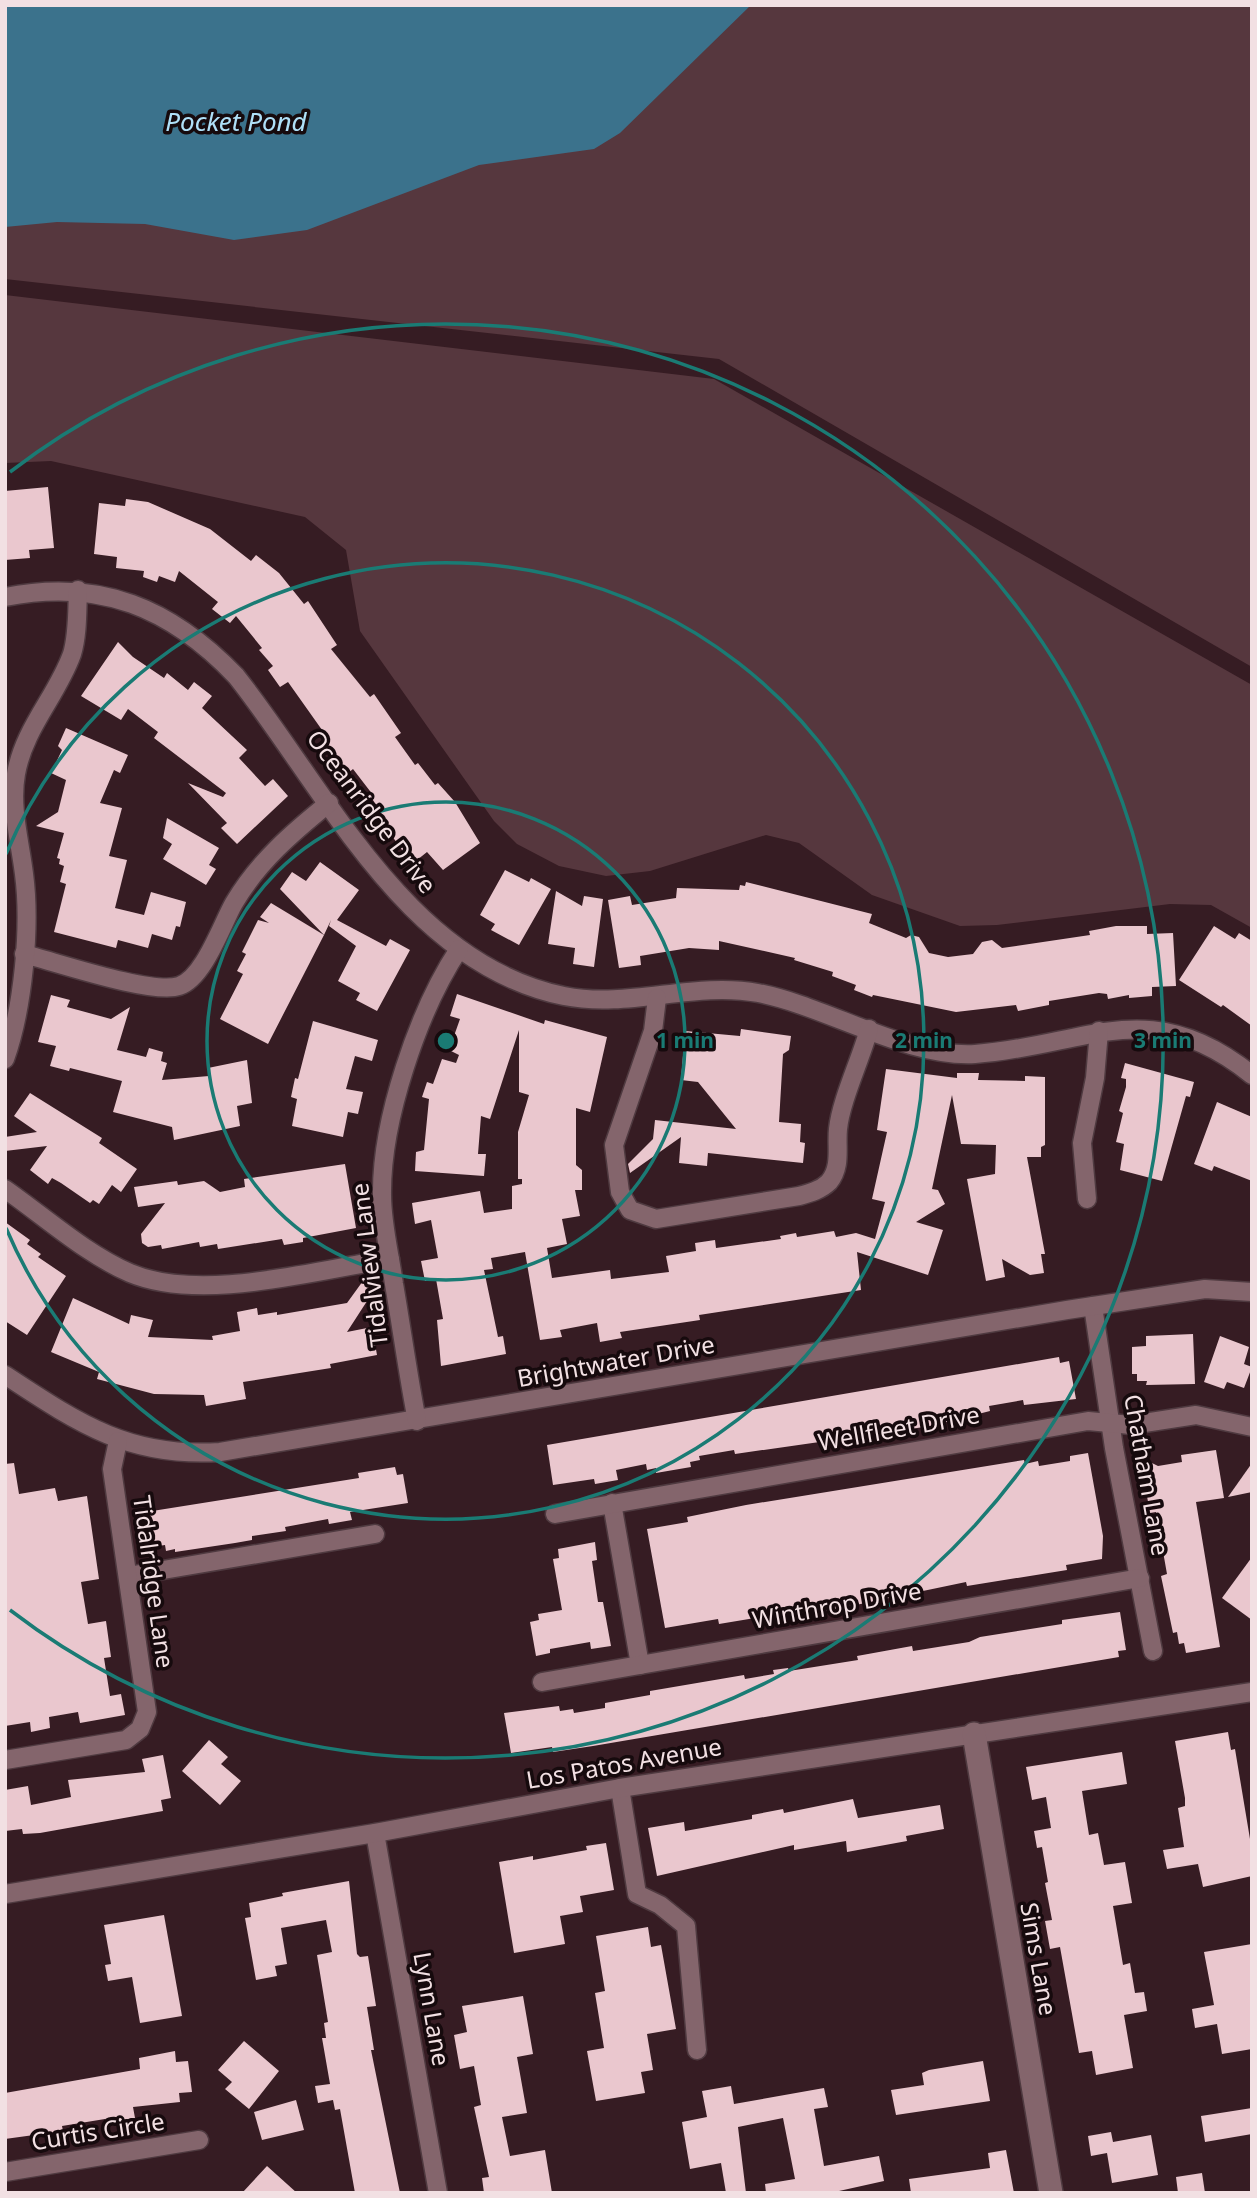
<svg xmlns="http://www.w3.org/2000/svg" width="1257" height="2198" font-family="'Noto Sans',sans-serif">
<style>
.green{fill:#56373e}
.water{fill:#3b728c}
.building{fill:#eac7ce}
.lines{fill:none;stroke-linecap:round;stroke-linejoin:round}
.minor-casing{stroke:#4f3a40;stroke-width:21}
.tertiary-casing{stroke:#4f3a40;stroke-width:26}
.minor{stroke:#84656c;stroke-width:18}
.tertiary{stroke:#84656c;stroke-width:23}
.ring{fill:none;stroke:#1a7b74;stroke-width:3.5}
.labels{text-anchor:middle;stroke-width:7;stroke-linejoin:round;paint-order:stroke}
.street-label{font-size:24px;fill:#f2e0e3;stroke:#160a0d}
.water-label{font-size:26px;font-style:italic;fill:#afe0f8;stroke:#160a0d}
.centre{fill:#1a7b74;stroke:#160a0d;stroke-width:3.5}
.ring-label{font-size:21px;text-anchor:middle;font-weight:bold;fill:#1a7b74;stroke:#160a0d;stroke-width:7;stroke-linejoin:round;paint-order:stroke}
</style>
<rect width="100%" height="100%" fill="#361c23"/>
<g class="green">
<polygon points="5,5 1252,5 1252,667 719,359 5,279"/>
<polygon points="5,295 714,379 1252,685 1252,928 1211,905 1170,904 997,925 960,926 872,895 799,843 766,835 650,871 606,876 559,866 517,844 494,821 360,631 346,550 305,517 51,461 5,463"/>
</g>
<polygon class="water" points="5,5 751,5 620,133 594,149 479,165 307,230 234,240 145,224 57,222 5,227"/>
<g class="building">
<polygon points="48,487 54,548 29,550 30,558 5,560 5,491"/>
<polygon points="126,499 148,502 210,529 251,561 256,555 279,573 304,604 308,601 337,645 331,649 370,697 374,694 401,733 395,737 415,765 418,763 435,785 438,783 455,802 480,843 443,870 427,852 412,864 387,829 390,827 371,797 373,795 353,769 347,774 322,741 327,737 288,682 280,687 268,670 273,666 259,650 262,648 236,616 230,623 212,609 218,602 179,571 175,582 159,576 157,582 143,577 144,571 116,568 117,557 94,554 99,503 125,506"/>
<polygon points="118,642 133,657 164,678 167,673 188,690 194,682 212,696 202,708 247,750 239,758 265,786 273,779 288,796 237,844 221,828 227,823 188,783 223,797 226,793 154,738 158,732 128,709 121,720 81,696"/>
<polygon points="66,728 128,755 120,773 114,770 100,803 122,808 109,856 127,860 115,908 144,915 151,892 186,902 180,927 176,926 172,940 152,934 148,948 118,940 116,948 54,932 66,884 60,882 64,866 59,864 60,859 57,858 64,833 36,826 58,812 66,780 51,773 62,750 58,746"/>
<polygon points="167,818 219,848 209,865 216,869 206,885 163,859 172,844 163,838"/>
<polygon points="320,862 359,890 337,920 386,946 390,939 410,950 377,1011 356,1000 360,993 338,981 356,946 329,926 331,920 324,935 280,889 292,872 306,881"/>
<polygon points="505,870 529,882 531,878 551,889 519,945 491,930 495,924 480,915"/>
<polygon points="746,882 872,914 869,923 906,938 911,935 919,937 929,953 948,957 973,954 982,942 992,940 1002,948 1090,935 1089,931 1116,926 1147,926 1147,934 1173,933 1176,986 1152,987 1152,996 1129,998 1129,995 1108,999 1107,994 1099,993 1049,1001 1049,1005 1018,1011 1016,1005 956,1012 873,995 872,997 854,990 856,985 832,976 833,972 794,960 795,958 719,941 719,950 689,948 640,956 641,965 619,968 608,900 630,896 632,905 676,898 677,888 739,890 740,885 745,886"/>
<polygon points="556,891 582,906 584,896 603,899 594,967 573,964 575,948 548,944"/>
<polygon points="271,903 324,935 268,1044 220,1019 243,974 237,971 246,954 242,952 258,920 269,923 260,917"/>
<polygon points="1214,926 1235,939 1239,933 1252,941 1252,1026 1223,1005 1221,1007 1179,980"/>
<polygon points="457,994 544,1024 545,1020 607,1037 590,1112 576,1108 576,1165 582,1170 582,1190 575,1190 580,1216 562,1219 567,1244 547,1248 552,1278 610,1270 611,1279 669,1272 666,1256 696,1251 695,1243 715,1240 716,1248 781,1239 780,1236 796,1233 797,1237 834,1231 836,1237 856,1233 875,1239 885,1202 872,1199 887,1132 877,1130 886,1069 957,1078 957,1073 979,1073 978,1080 1025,1081 1025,1076 1045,1077 1045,1145 1041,1147 1041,1157 1027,1157 1045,1254 1041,1254 1044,1273 1030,1275 1002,1259 1005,1277 986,1281 967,1179 995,1174 996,1145 961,1144 952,1095 932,1189 938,1190 945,1204 916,1222 943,1230 928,1275 857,1252 861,1290 699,1315 700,1320 620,1332 622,1338 600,1342 597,1323 560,1330 562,1337 540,1340 525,1252 491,1258 493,1269 484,1270 498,1337 503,1336 506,1354 441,1366 437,1320 443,1319 436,1279 425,1281 421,1261 438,1258 431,1220 415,1224 412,1203 480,1191 484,1213 512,1209 512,1186 522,1184 522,1179 518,1179 518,1132 529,1095 519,1092 519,1030 490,1119 481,1116 478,1154 486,1154 484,1176 415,1171 416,1152 424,1150 429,1099 422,1097 427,1082 433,1084 442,1059 456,1063 459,1055 449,1050 460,1019 450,1016"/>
<polygon points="51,995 70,1000 67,1007 111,1019 130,1007 117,1050 146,1057 149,1048 163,1052 161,1061 167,1063 162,1080 209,1076 208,1068 247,1060 252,1103 237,1106 240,1126 174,1140 172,1127 113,1112 122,1081 70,1068 69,1071 50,1066 56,1046 38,1042"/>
<polygon points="313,1021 378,1040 372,1061 355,1056 346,1089 363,1092 358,1114 348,1112 343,1137 292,1126 297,1099 291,1097 295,1078 298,1079"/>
<polygon points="741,1029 791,1036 789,1050 783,1054 779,1122 801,1124 800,1142 805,1143 803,1163 708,1153 707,1166 679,1163 681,1137 630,1173 628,1164 653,1139 655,1120 736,1129 698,1082 681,1080 685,1031 740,1036"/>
<polygon points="1125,1063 1194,1082 1190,1097 1186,1096 1162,1181 1120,1170 1124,1144 1116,1142 1123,1113 1119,1111 1126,1087 1126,1079 1121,1078"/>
<polygon points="30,1093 102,1138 99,1143 137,1169 121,1192 112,1185 99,1204 93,1200 90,1203 61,1183 52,1178 48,1184 30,1170 47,1146 5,1151 5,1137 37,1132 14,1116"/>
<polygon points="1217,1102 1252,1117 1252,1181 1214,1166 1212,1171 1194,1164"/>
<polygon points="345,1164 356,1228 303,1238 303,1242 284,1245 282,1239 218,1249 217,1244 200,1247 199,1242 162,1249 161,1245 148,1247 142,1243 141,1234 165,1203 138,1207 134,1187 177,1181 178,1185 204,1181 220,1192 245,1187 244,1179"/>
<polygon points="5,1222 30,1240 27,1244 41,1254 38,1257 66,1276 27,1335 5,1321"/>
<polygon points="368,1274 380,1281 347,1332 372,1327 377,1355 330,1364 331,1368 243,1382 246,1399 206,1406 204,1395 154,1394 97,1379 99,1372 51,1352 73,1298 129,1324 131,1315 153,1320 148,1337 213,1340 212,1336 240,1331 237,1312 257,1308 258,1315 277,1312 277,1315 347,1303"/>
<polygon points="1193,1334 1195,1384 1146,1385 1147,1381 1137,1381 1137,1374 1132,1374 1132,1347 1146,1346 1146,1336"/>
<polygon points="1220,1336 1249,1347 1244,1364 1252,1367 1244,1388 1227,1382 1224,1389 1204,1382"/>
<polygon points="1059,1357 1060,1363 1069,1361 1076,1399 1024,1405 1023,1400 989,1406 990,1411 931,1426 735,1454 734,1450 699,1456 700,1460 690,1462 691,1467 656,1473 656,1468 647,1470 646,1464 616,1470 618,1480 595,1484 594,1479 553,1485 547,1445"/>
<polygon points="1216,1450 1224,1498 1196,1502 1220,1647 1186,1653 1184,1643 1179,1644 1177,1632 1173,1633 1161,1576 1167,1574 1156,1512 1150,1513 1140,1457 1158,1466 1182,1462 1181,1455"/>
<polygon points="1088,1453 1103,1536 1102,1559 1066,1565 1067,1570 967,1586 966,1582 803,1616 802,1610 719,1624 718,1619 665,1628 647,1529 688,1522 687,1517 746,1505 1024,1460 1025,1464 1038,1461 1039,1466 1070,1461 1070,1456"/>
<polygon points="14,1463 19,1494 55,1488 58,1501 87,1496 99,1579 81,1582 88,1624 106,1621 111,1657 104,1658 110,1696 121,1694 125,1715 80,1723 78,1712 49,1717 50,1728 31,1732 30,1722 5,1726 5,1464"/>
<polygon points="1252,1463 1252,1492 1228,1497"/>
<polygon points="395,1467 397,1475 403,1474 408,1503 350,1512 352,1520 329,1524 328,1519 285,1527 286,1531 252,1536 252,1540 235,1543 175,1552 175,1549 166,1551 165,1545 152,1547 146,1512 359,1478 358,1473"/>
<polygon points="595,1542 597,1560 592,1561 598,1602 603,1602 611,1646 591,1649 590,1642 550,1649 550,1653 536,1656 530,1622 539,1620 538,1614 562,1610 553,1559 559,1558 558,1549"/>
<polygon points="1252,1557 1252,1620 1222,1598"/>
<polygon points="1120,1612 1126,1650 1118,1651 1119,1657 593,1746 553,1752 552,1747 511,1753 504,1713 559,1706 560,1711 573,1709 574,1713 605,1708 605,1703 650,1695 650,1691 744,1675 745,1679 774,1674 773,1670 788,1668 789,1671 858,1660 857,1656 912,1646 913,1651 969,1642 980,1637 1062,1624 1062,1620"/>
<polygon points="1228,1732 1231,1750 1235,1749 1252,1851 1252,1876 1203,1887 1198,1864 1167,1869 1163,1850 1184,1847 1178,1808 1185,1806 1185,1798 1175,1741"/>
<polygon points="209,1740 228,1757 221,1764 241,1781 220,1805 182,1771"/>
<polygon points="1122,1752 1127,1784 1082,1791 1089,1835 1098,1833 1104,1865 1125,1862 1132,1903 1113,1906 1123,1965 1130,1963 1135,1993 1144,1992 1147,2011 1124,2015 1133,2068 1096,2075 1092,2051 1079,2053 1060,1947 1050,1949 1045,1921 1052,1920 1045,1883 1048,1882 1042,1847 1037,1848 1034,1831 1051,1828 1046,1797 1032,1800 1026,1767"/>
<polygon points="163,1755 171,1798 161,1800 163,1811 40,1833 23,1834 22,1829 5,1831 5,1790 28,1786 31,1805 71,1797 68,1780 145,1772 142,1759"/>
<polygon points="853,1799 858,1818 940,1805 944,1829 906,1836 907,1841 847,1852 846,1841 794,1850 794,1845 657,1876 648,1828 684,1822 685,1831 752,1819 752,1815 783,1809 784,1813"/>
<polygon points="606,1843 614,1890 580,1896 583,1912 560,1916 565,1944 514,1953 499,1862 533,1856 533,1860 587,1850 586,1846"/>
<polygon points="349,1881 357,1954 360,1957 368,1956 376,2006 367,2007 374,2050 371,2050 400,2193 355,2193 340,2109 335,2110 333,2100 318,2103 315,2086 330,2084 322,2038 326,2038 324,2023 328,2022 317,1955 332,1952 326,1920 281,1928 287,1964 275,1966 277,1976 256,1980 245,1918 251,1917 249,1903 283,1896 282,1893"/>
<polygon points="164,1915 182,2016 140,2023 132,1977 108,1981 105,1965 111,1964 104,1925"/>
<polygon points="648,1927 651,1947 661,1945 676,2029 647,2034 653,2070 641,2072 645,2093 596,2101 587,2051 604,2048 595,1993 605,1991 596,1936"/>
<polygon points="1252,1944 1252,2049 1222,2054 1217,2024 1195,2028 1192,2009 1214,2005 1204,1952"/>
<polygon points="523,1996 533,2054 517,2057 527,2113 502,2117 510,2156 545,2150 552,2193 484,2193 482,2178 489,2177 474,2107 481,2105 474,2066 460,2069 454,2035 467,2032 462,2006"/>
<polygon points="244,2041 279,2071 249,2109 225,2089 232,2082 218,2070"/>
<polygon points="175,2051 176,2062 188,2061 192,2092 179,2093 180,2102 133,2107 135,2118 106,2123 105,2119 62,2126 63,2131 5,2139 5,2093 140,2069 139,2058"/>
<polygon points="983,2061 990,2101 896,2115 891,2090 924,2085 922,2073 929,2070"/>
<polygon points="731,2086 734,2104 824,2088 828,2107 814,2109 824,2166 879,2156 884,2181 830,2193 766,2193 765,2184 795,2179 783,2118 738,2127 746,2193 726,2193 721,2163 690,2169 682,2122 707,2117 702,2091"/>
<polygon points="296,2100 304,2130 262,2140 254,2112"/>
<polygon points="1252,2108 1252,2134 1205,2142 1201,2116"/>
<polygon points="1111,2132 1113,2142 1151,2135 1158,2175 1112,2183 1107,2153 1091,2156 1088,2136"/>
<polygon points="1006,2150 1014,2193 911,2193 909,2179 990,2168 988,2153"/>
<polygon points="267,2166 297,2193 242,2193"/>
<polygon points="1202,2173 1205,2193 1178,2193 1176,2177"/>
</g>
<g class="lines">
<g class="minor-casing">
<g id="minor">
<path d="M5 597C100 578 171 608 236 676 327 791 407 964 564 996 629 1009 694 981 758 993 826 1006 907 1058 975 1054 1087 1046 1149 992 1252 1075"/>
<path d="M24 954C56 962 152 995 179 986 204 978 222 924 234 903 258 862 293 832 329 803"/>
<path d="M657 998 653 1031 614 1145 620 1192 630 1210 656 1219 799 1196C810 1193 821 1190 829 1182 842 1166 836 1147 838 1129 841 1100 861 1059 869 1029"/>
<path d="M5 1059C23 1009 31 927 24 874 20 841 10 807 16 774 24 728 57 696 72 654 78 634 77 611 78 590"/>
<path d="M5 1189C45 1217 86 1254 130 1273 201 1303 316 1270 390 1259"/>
<polyline points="1087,1199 1082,1143 1095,1078 1099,1031"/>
<polyline points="1093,1306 1114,1448 1153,1651"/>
<path d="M5 1375C78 1423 129 1458 220 1452L1067 1310 1205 1289 1252 1292"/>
<path d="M417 1421C408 1375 402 1330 394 1284 390 1255 382 1224 382 1195 381 1121 418 1011 459 949"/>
<polyline points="612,1503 640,1665"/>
<polyline points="555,1514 1088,1421 1131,1425 1196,1415 1252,1427"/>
<polyline points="128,1576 375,1534"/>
<polyline points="542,1682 1140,1578"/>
<polyline points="5,1760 126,1740 140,1729 147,1712 112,1469 118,1441"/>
<polyline points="620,1788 637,1894 660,1905 686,1926 697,2050"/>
<polyline points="375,1833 438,2193"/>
<polyline points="5,1894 375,1833 620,1788 1252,1692"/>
<polyline points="5,2172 199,2140"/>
</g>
</g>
<g class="tertiary-casing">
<polyline id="tertiary" points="974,1734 1051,2193"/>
</g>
<use href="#minor" class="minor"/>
<use href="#tertiary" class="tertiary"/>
</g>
<g class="ring">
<circle cx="446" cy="1041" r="239"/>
<path d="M6 854A478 478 0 1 1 6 1228"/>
<path d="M10 472A717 717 0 1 1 10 1610"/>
</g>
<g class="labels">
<g class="street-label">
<text transform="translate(371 812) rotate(53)" y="8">Oceanridge Drive</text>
<text transform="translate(370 1265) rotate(-97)" y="8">Tidalview Lane</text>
<text transform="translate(616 1362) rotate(-10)" y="8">Brightwater Drive</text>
<text transform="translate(899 1429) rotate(-10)" y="8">Wellfleet Drive</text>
<text transform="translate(1146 1475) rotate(80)" y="8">Chatham Lane</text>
<text transform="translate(153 1582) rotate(82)" y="8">Tidalridge Lane</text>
<text transform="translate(837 1606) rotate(-10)" y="8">Winthrop Drive</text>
<text transform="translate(624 1764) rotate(-10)" y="8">Los Patos Avenue</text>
<text transform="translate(1038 1959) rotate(80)" y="8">Sims Lane</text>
<text transform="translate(431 2009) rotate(80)" y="8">Lynn Lane</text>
<text transform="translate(98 2132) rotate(-9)" y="8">Curtis Circle</text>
</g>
<g class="water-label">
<text x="236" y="131">Pocket Pond</text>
</g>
</g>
<circle cx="446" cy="1041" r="10" class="centre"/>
<g class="ring-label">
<text x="685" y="1048">1 min</text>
<text x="924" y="1048">2 min</text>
<text x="1163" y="1048">3 min</text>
</g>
<rect width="1257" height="2198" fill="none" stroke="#f2e0e3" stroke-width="14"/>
</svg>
